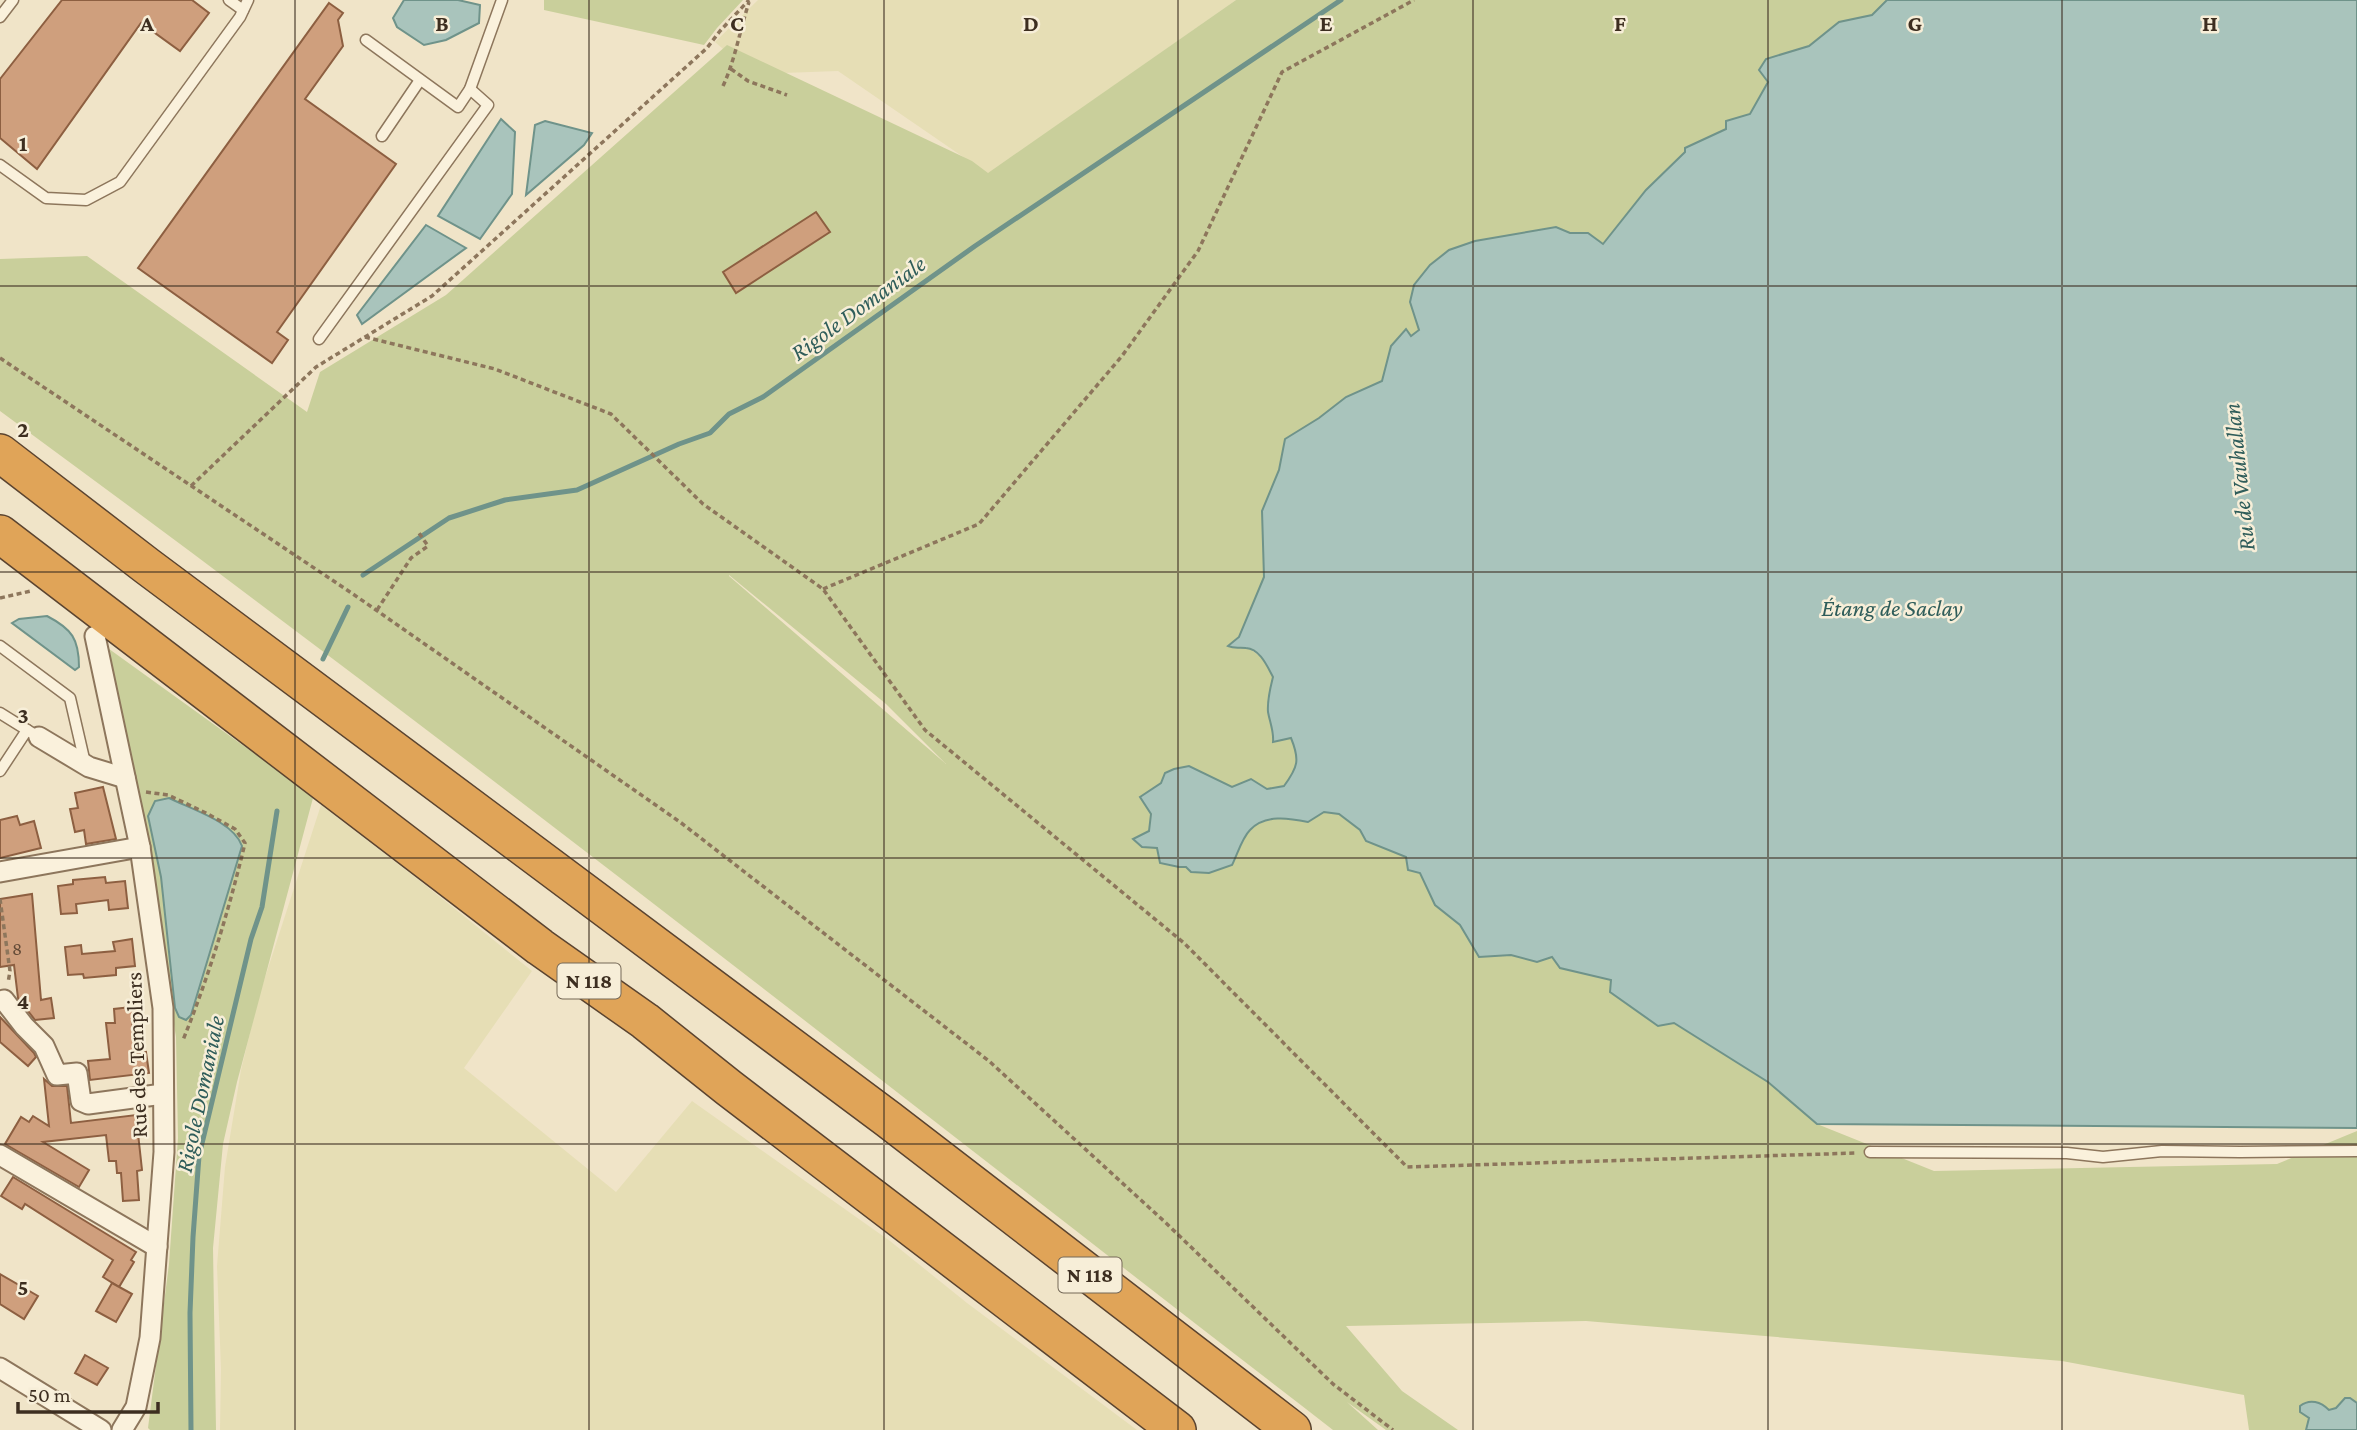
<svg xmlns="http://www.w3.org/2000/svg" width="2357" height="1430" font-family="'Crimson Pro',serif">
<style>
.farmland{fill:#e6deb5}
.green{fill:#c9cf9b;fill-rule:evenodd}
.water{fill:#a9c4bc;stroke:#6f938a;stroke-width:2}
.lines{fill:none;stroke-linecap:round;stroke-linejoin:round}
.stream{stroke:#6f938a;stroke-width:5}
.building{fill:#cf9f7d;stroke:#8d5f41;stroke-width:2}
.lane-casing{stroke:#8d765c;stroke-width:13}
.street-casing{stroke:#8d765c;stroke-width:23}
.highway-casing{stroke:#5b4430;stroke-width:40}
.path{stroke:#8d765c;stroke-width:3.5;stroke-dasharray:5 3.5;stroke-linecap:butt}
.lane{stroke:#faf1dc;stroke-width:10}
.street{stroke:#faf1dc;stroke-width:19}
.highway{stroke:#e0a458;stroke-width:37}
.grid{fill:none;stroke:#3d2e20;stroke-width:2;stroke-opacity:0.55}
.labels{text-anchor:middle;stroke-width:5;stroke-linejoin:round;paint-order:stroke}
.number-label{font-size:19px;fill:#624a37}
.shield{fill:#f7eed8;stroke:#756857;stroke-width:2}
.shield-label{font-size:21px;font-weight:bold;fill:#3d2e20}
.street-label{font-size:23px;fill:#3d2e20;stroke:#f7eed8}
.water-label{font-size:24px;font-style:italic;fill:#2f5d5a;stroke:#f7eed8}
.grid-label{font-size:23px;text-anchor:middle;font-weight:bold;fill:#3d2e20;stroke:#f7eed8;stroke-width:5;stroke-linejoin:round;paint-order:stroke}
</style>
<rect width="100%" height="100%" fill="#f0e4c8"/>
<g class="farmland">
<polygon points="758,0 1236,0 988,174 838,71 752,74 715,42"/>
<polygon points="321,805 424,884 532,971 464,1068 616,1192 692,1101 890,1241 967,1303 1137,1430 220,1430 221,1369 217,1266 225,1167 241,1070 259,996"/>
</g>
<g class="green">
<polygon points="544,0 743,0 717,28 704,45 544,10"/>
<path d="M1236 0H1887L1872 15 1839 22 1809 46 1766 59 1768 82 1750 114 1726 121V129L1685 148V152L1646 190 1603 244 1588 233H1570L1556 227 1411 337 1406 329 1391 346 1382 381 1346 397 1319 418 1285 439 1279 470 1262 511 1264 577 1235 648H1249L1262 658 1273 677C1270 689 1267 699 1268 712 1270 723 1274 731 1273 741L1291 737C1299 760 1299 767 1284 786L1267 789 1251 780 1232 787 1189 766 1165 773 1161 783 1141 797 1151 814 1149 831 1134 839 1142 847 1157 848 1187 866 1232 865C1237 855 1242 838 1250 830 1265 814 1289 818 1308 822L1324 812 1339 814 1360 830 1366 841 1407 857 1420 873 1435 905 1460 925 1479 957 1511 955 1537 962 1552 957 1560 968 1611 980 1658 1026 1674 1023 1768 1082 1817 1124 1934 1171 2277 1164 2357 1131V1430H2249L2244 1395 2062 1361 1586 1321 1346 1326 1402 1391 1458 1430H1386L1347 1402 1378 1430H1333C890 1088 451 741 0 411V259L87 256 307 412 320 372 446 295 727 45 972 161 988 173ZM729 575 886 704 946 764 729 576Z"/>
<polygon points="98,641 280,772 313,798 237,1082 223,1144 213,1248 216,1430 150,1430 148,1428 169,1264 178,1138 176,1037 149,866"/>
</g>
<g class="water">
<polygon points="404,0 458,0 480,5 479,23 446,40 424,45 397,27 393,18"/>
<path d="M1887 0H2357V1128L1817 1124 1768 1082 1674 1023 1658 1026 1610 992 1611 980 1560 968 1552 957 1537 962 1511 955 1479 957 1460 925 1435 905 1420 873 1408 870 1406 857 1366 841 1360 830 1339 814 1324 812 1308 822C1289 818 1265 814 1250 830 1242 838 1237 855 1232 865L1209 873 1191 872 1186 867H1179L1160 863 1157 848 1142 847 1133 839 1149 831 1151 814 1140 797 1161 783 1165 773 1174 769 1189 766 1232 787 1251 779 1267 789 1284 786C1298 767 1300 760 1291 738L1273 742C1274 731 1270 723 1268 712 1267 700 1270 689 1273 677 1267 666 1260 649 1246 648 1238 647 1235 649 1228 646L1239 637 1264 577 1262 511 1279 470 1285 439 1319 418 1346 397 1382 381 1391 346 1406 329 1411 336 1419 330 1410 302 1414 285 1430 265 1449 250 1475 241 1556 227 1570 233H1588L1603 244 1646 190 1685 152V148L1726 129V121L1750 114 1768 82 1759 70 1766 59 1809 46 1839 22 1872 15Z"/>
<polygon points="501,119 515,132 512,194 480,239 438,216"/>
<polygon points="545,121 592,133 584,145 526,195 535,125"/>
<polygon points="426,225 466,248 362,324 357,315"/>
<path d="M47 616C72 629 79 639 79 667L75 670 12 623 19 619Z"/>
<path d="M169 798C191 809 234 822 242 846L191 1015 186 1020 179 1017 175 1008 161 877 148 816 155 801Z"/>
<path d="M2345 1398H2350L2357 1403V1430H2306L2309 1418 2300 1412V1406C2310 1398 2321 1402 2329 1410L2336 1408Z"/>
</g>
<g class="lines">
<g class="stream">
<polyline points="363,575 449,518 505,500 577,490 679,444 710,433 729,414 763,397 975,246 1341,0"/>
<polyline points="323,659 348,607"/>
<polyline points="191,1430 190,1313 193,1237 199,1156 251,939 262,907 277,811"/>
</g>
</g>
<g class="building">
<polygon points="62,0 192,0 209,13 180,51 141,23 37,169 0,138 0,79"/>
<polygon points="329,3 343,13 338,20 343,46 305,99 396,164 277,332 288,340 272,363 138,268"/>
<polygon points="816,212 830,232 736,293 723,272"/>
<polygon points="103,787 116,839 86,844 84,830 75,832 70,809 78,808 75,793"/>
<polygon points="17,816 20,825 34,821 41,848 0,858 0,820"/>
<polygon points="105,877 106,883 125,881 128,908 109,910 108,900 76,904 77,913 61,914 58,886 73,884 73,880"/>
<polygon points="32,894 41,1000 51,998 54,1018 35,1020 18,998 14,965 0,967 0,899"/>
<polygon points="132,939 135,966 116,968 116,975 84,978 83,974 68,975 65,947 81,945 82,954 115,951 113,942"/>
<polygon points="140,1006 142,1020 132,1021 136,1054 146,1052 149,1073 90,1080 88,1061 110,1059 106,1023 115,1023 114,1009"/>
<polygon points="0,1017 34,1053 36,1057 28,1066 0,1042"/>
<polygon points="44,1079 52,1086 67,1086 71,1123 136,1115 142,1170 137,1171 139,1200 123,1201 121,1173 117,1173 116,1161 109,1161 106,1135 43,1142 89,1170 79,1187 5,1144 21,1117 29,1122 33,1116 49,1126"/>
<polygon points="13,1177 136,1252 131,1260 134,1262 119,1287 103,1277 113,1260 25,1204 22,1209 1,1196"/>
<polygon points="0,1274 38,1296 24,1319 0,1304"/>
<polygon points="112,1283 132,1294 116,1322 96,1311"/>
<polygon points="85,1355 108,1368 97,1385 75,1373"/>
</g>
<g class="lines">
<g class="lane-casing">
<g id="lane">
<polyline points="229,0 243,10"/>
<polyline points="0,17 13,0"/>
<polyline points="366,40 458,107 470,89 502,0"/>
<polyline points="382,136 420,80"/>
<polyline points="0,165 46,198 86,200 120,182 240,17 248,0"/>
<polyline points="319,339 488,105 470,89"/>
<polyline points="0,646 70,698 85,763"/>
<polyline points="0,713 32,733"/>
<polyline points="0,771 27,730"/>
<polyline points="1870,1152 2067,1153 2103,1157 2162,1151 2240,1152 2357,1151"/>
</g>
</g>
<g class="street-casing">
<g id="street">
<polyline points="95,636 140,847 163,1008 164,1152 150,1338 136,1407 122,1430"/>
<polyline points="39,737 89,767 125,778"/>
<polyline points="0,872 140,847"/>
<polyline points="4,1000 24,1026 44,1046 57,1075 77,1073 81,1101 88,1104 163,1094"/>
<polyline points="0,1155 157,1247"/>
<polyline points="0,1368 101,1430"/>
</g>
</g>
<g class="highway-casing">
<g id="highway">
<polyline points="0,453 147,566 888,1119 1292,1430"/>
<polyline points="0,534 540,947 645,1021 729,1088 1177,1430"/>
</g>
</g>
<g class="path">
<polyline points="731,69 748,81 787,95"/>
<path d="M723 86C735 60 740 30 749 2"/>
<polyline points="365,337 495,369 611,414 703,504 823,589 925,730 1184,943 1407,1167 1857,1153"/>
<polyline points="0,358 353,594 680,822 989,1061 1166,1223 1333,1384 1393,1430"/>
<polyline points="191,486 316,367 432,296 707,48 720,31 749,0"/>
<polyline points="823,589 979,524 1122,356 1198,251 1282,72 1414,0"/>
<polyline points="0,598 31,591"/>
<polyline points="377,610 411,558 428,546 419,533"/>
<path d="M146 792 168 795 206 813 235 829 245 843C229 910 209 976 183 1040"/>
<polyline points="0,899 10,971 8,983"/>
</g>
<use href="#lane" class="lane"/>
<use href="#street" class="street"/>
<use href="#highway" class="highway"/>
</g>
<path class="grid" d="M295 0V1430M589 0V1430M884 0V1430M1178 0V1430M1473 0V1430M1768 0V1430M2062 0V1430M0 286H2357M0 572H2357M0 858H2357M0 1144H2357"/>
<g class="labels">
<g class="number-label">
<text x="17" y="955">8</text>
</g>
<g class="shield">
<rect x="557.5" y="963.5" width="63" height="35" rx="5"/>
<rect x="1058.5" y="1257.5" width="63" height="35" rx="5"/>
</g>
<g class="shield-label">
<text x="589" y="988">N 118</text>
<text x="1090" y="1282">N 118</text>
</g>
<g class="street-label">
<text transform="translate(136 1055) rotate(-92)" y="8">Rue des Templiers</text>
</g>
<g class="water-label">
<text transform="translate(858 308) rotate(-36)" y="8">Rigole Domaniale</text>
<text transform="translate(2239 477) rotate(-96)" y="8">Ru de Vauhallan</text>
<text x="1892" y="616">Étang de Saclay</text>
<text transform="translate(200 1094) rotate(-78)" y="8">Rigole Domaniale</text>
</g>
</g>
<g class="grid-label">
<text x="147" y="31">A</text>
<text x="442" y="31">B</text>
<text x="737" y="31">C</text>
<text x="1031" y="31">D</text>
<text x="1326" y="31">E</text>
<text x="1620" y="31">F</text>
<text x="1915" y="31">G</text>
<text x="2210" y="31">H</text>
<text x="23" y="151">1</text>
<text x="23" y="437">2</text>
<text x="23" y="723">3</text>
<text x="23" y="1009">4</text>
<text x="23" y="1295">5</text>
</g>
<path d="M18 1402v10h140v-10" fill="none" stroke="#3d2e20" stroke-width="3.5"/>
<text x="28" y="1402" font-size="21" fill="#3d2e20" stroke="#f7eed8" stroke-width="5" paint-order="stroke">50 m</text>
</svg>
